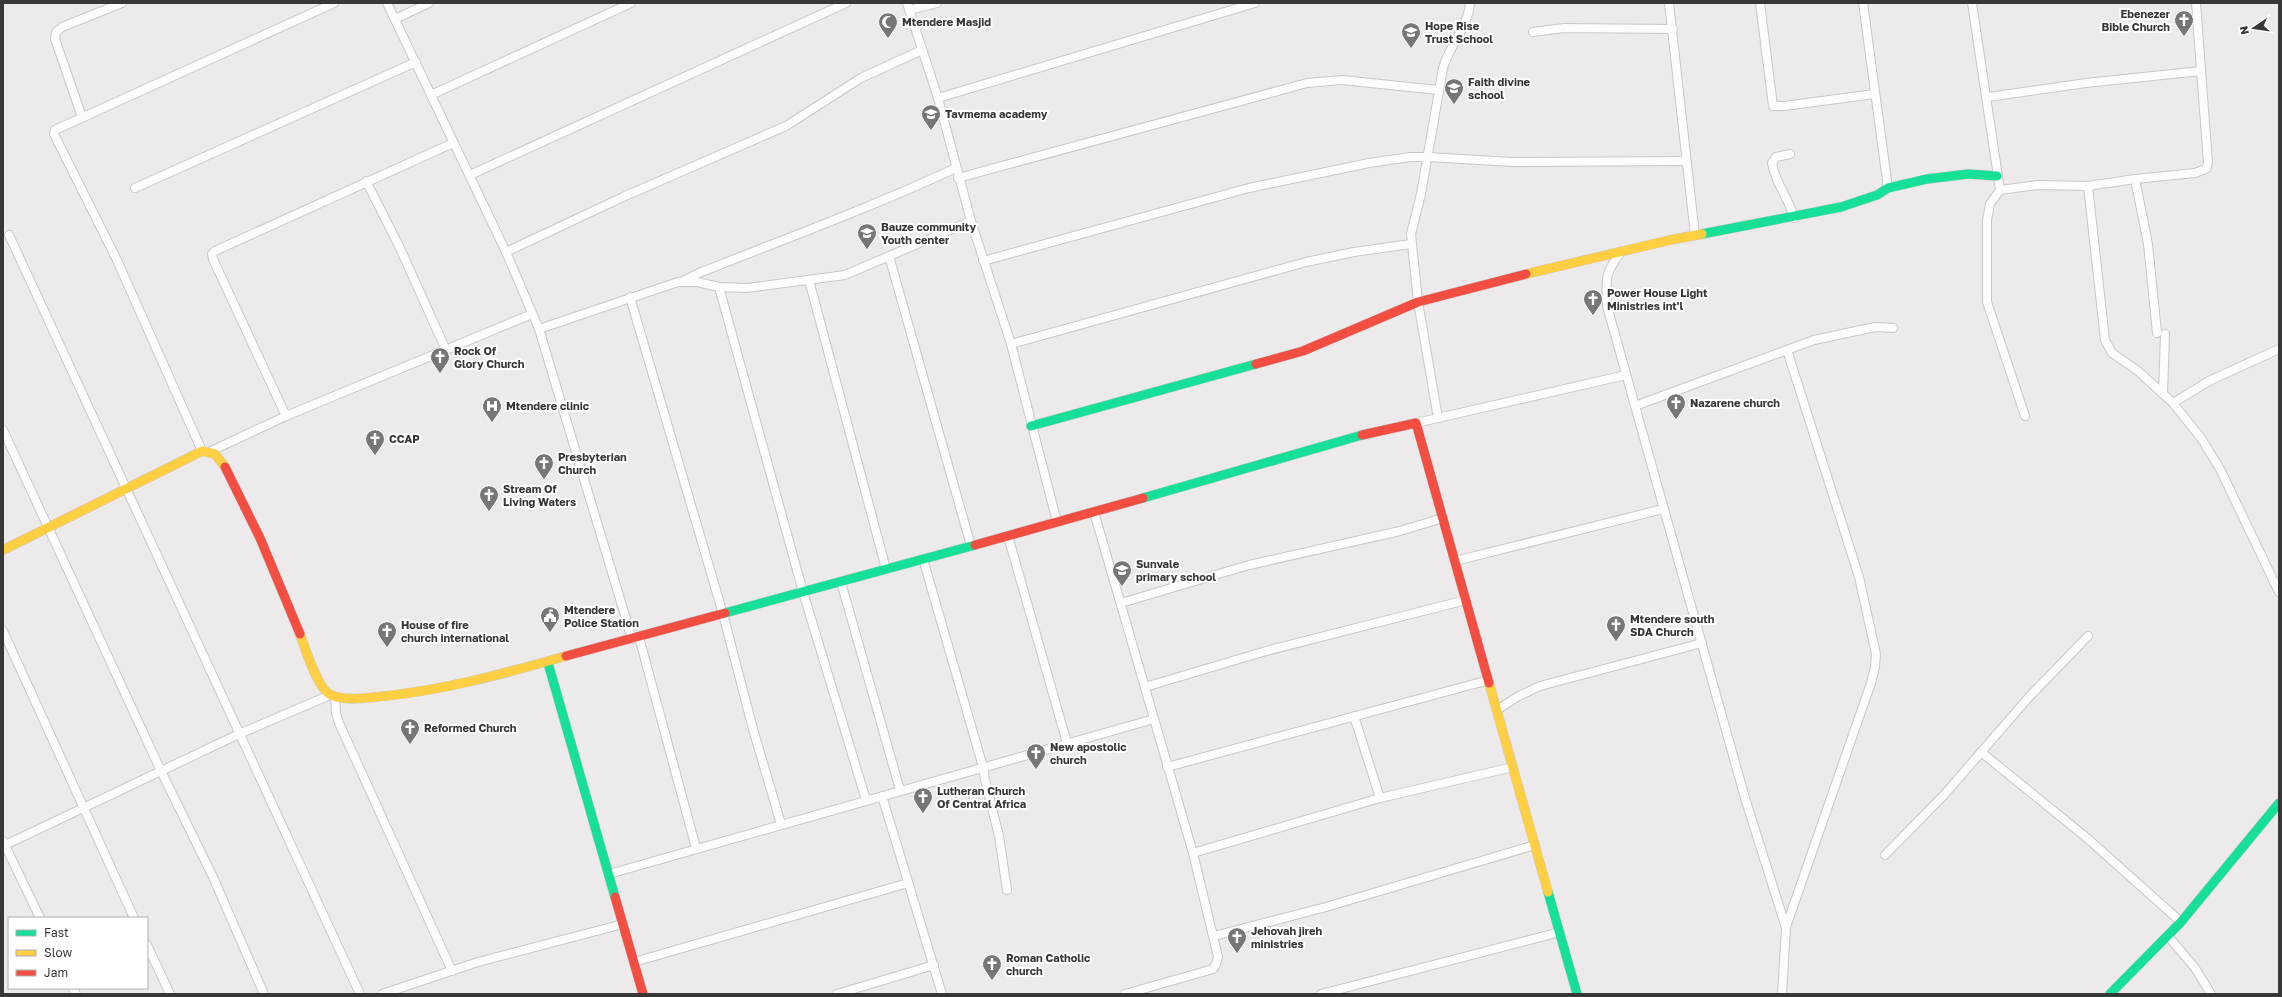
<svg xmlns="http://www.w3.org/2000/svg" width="2282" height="997" font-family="'Golos Text',sans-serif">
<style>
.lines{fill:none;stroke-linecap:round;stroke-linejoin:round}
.street-casing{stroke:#c9c8c9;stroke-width:10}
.fast-casing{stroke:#c9c8c9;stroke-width:10}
.slow-casing{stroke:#c9c8c9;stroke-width:10}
.jam-casing{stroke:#c9c8c9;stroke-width:10}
.street{stroke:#fcfcfc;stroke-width:8}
.fast{stroke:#16e098;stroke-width:9}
.slow{stroke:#ffcf43;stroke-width:9}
.jam{stroke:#f24e42;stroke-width:9}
.labels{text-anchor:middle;stroke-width:4;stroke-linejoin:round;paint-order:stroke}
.poi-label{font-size:11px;font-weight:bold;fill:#383738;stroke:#fff;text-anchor:start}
</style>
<rect width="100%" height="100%" fill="#eceaeb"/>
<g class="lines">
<g class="street-casing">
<g id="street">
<polyline points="387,3 506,252 539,329 632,639"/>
<polyline points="907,3 938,98 971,221 1011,344 1057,522"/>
<polyline points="1669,3 1695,235"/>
<polyline points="1760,3 1773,106 1784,106 1874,94"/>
<polyline points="1863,3 1888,188"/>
<polyline points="1972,3 2000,190"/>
<polyline points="909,10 937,3"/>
<polyline points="395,19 429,3"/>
<polyline points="1533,32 1564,28 1673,29"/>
<polyline points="431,95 631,3"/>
<polyline points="1988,97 2086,83 2201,71"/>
<polyline points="938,98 1255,3"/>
<polyline points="82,117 55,39 56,32 62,27 122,3"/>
<path d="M1790 154 1776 157 1772 163C1775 184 1789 197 1794 218"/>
<polyline points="470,175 846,3"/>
<polyline points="958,178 1307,83 1342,80 1438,90"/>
<polyline points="2135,179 2148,244 2157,333"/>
<polyline points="366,181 399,246 446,350"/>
<polyline points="2088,186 2105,340 2112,353 2138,371 2173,403 2201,438 2220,469 2279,592"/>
<polyline points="135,188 416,62"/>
<polyline points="9,235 360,994"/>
<path d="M1622 251C1604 274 1606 278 1607 306L1745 798 1786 928 1782 994"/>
<polyline points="506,252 623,197 786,126 861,78 922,50"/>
<polyline points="889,256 971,546"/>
<polyline points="983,261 1249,188 1369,163 1410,157 1428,157 1512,162 1686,161"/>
<polyline points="809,280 886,569"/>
<path d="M683 281 699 273C785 239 872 207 956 168"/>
<polyline points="719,287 803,592 866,800"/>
<polyline points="630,297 723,614 753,729 781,824"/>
<polyline points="539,329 678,282 697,282 719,287 747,288 845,275 971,221"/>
<polyline points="1011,344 1306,262 1354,252 1411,244"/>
<polyline points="2163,394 2165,334"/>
<polyline points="2173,403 2209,381 2279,349"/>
<polyline points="1635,406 1814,340 1875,327 1893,328"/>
<polyline points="286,416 213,259 212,254 215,251 453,143"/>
<polyline points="2025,416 1987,302 1987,220 1990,204 2000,190 2038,185 2088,186 2135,179 2195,173 2206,169 2208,163 2196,3"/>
<path d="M1438 418 1418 302 1411 234 1421 194 1443 68C1449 46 1469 25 1470 3"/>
<polyline points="1416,423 1626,375"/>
<polyline points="3,430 161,771 213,877 264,994"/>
<polyline points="202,451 116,258 54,134 55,130 334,3"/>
<polyline points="211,451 286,416 532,314"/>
<polyline points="1094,512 1193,853 1218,957 1216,964 1213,969 1125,994"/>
<polyline points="1008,536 1067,743"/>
<polyline points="923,559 983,767 985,780 999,836 1007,890"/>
<polyline points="1455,561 1663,509"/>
<polyline points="841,582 900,790"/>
<polyline points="1121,603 1249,565 1400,531 1443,518"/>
<polyline points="3,631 134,918"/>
<polyline points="639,637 696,848"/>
<polyline points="1145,687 1266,651 1466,600"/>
<polyline points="335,697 336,713 339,723 452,971"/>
<polyline points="1497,710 1517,697 1540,686 1702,643"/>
<polyline points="1354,716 1380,798"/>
<polyline points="1981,752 2087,838 2181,922"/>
<polyline points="1167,767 1489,680"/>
<polyline points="882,796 942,994"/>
<polyline points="3,841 40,918"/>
<polyline points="3,846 239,734 330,695"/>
<polyline points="1193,853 1380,798 1513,767"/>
<polyline points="1885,855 1944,795 2029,697 2088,636"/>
<polyline points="609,874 1154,719"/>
<polyline points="1786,927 1871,683 1875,667 1876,654 1859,577 1787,350"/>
<polyline points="1214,936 1326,907 1535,845"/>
<polyline points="2168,936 2195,968 2211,994"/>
<polyline points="147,945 170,994"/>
<polyline points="634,962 908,883"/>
<polyline points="73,988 76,994"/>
<polyline points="382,994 478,962 623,924"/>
<polyline points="837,994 934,965"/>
<polyline points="1321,994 1560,932"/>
</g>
</g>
<g class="fast-casing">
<g id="fast">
<polyline points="1702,234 1841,207 1877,195 1888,188 1927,179 1968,174 1997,176"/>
<polyline points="1031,426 1256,364"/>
<polyline points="1143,498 1362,435"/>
<polyline points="725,613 975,545"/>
<polyline points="548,663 615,897"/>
<polyline points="1548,892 1577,994"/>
<polyline points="2110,994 2181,922 2279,803"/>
</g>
</g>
<g class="slow-casing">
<g id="slow">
<polyline points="1526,274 1670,240 1702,234"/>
<polyline points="3,550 202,451 215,454 225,467"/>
<path d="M300 634C305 648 318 690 331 695 345 701 362 698 376 697 441 691 503 674 566 656"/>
<polyline points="1489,683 1548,892"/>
</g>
</g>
<g class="jam-casing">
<g id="jam">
<polyline points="1256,364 1303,351 1418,302 1526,274"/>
<polyline points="1362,435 1416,423 1489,683"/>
<polyline points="225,467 260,538 300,634"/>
<polyline points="975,545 1143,498"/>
<polyline points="566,656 725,613"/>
<polyline points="615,897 643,994"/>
</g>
</g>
<use href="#street" class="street"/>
<use href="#fast" class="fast"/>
<use href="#slow" class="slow"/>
<use href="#jam" class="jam"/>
</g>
<defs>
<g id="church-pin" transform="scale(1)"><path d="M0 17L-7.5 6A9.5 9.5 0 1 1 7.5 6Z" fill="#777677" stroke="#fff"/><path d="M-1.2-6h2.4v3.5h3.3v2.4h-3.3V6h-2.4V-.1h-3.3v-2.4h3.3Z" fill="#fff"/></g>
<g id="mosque-pin" transform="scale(1)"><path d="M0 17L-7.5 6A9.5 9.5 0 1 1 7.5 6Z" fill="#777677" stroke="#fff"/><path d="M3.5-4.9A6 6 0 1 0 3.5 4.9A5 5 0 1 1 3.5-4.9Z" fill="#fff"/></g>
<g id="school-pin" transform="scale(1)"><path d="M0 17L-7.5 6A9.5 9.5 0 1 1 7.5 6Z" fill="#777677" stroke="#fff"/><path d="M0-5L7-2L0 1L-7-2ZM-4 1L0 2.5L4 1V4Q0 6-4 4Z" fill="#fff"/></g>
<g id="hospital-pin" transform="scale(1)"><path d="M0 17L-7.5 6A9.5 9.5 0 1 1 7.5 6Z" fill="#777677" stroke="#fff"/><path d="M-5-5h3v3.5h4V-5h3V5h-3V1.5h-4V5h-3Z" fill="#fff"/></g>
<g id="civic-pin" transform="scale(1)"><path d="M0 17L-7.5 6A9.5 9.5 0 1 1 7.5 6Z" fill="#777677" stroke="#fff"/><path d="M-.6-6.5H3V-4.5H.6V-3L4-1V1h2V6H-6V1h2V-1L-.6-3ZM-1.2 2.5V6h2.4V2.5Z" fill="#fff"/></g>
</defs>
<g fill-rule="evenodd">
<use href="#church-pin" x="2184" y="20"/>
<use href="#mosque-pin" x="888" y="22"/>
<use href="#school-pin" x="1411" y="32"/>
<use href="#school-pin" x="1454" y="88"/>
<use href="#school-pin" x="931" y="114"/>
<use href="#school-pin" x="867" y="233"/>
<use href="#church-pin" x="1593" y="299"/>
<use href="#church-pin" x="440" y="357"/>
<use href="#church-pin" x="1676" y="403"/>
<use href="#hospital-pin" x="492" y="406"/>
<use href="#church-pin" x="375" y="439"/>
<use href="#church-pin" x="544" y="463"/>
<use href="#church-pin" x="489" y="495"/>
<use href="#school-pin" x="1122" y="570"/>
<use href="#civic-pin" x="550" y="616"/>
<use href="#church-pin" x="1616" y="625"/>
<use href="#church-pin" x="387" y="631"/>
<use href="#church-pin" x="410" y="728"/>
<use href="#church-pin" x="1036" y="753"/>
<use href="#church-pin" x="923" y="797"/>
<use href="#church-pin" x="1237" y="937"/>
<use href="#church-pin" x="992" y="964"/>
</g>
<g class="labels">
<g class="poi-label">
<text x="2170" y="18" text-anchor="end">Ebenezer<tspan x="2170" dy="13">Bible Church</tspan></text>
<text x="902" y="26">Mtendere Masjid</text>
<text x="1425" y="30">Hope Rise<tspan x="1425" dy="13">Trust School</tspan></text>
<text x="1468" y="86">Faith divine<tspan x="1468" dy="13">school</tspan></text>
<text x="945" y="118">Tavmema academy</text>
<text x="881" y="231">Bauze community<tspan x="881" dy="13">Youth center</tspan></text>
<text x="1607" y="297">Power House Light<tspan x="1607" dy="13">Ministries int'l</tspan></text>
<text x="454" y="355">Rock Of<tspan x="454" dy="13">Glory Church</tspan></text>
<text x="1690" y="407">Nazarene church</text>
<text x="506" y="410">Mtendere clinic</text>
<text x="389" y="443">CCAP</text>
<text x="558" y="461">Presbyterian<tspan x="558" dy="13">Church</tspan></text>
<text x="503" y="493">Stream Of<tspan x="503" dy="13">Living Waters</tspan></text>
<text x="1136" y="568">Sunvale<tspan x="1136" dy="13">primary school</tspan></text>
<text x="564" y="614">Mtendere<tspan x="564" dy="13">Police Station</tspan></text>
<text x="1630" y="623">Mtendere south<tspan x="1630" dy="13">SDA Church</tspan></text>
<text x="401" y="629">House of fire<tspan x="401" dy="13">church international</tspan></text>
<text x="424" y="732">Reformed Church</text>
<text x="1050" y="751">New apostolic<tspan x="1050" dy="13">church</tspan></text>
<text x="937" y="795">Lutheran Church<tspan x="937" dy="13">Of Central Africa</tspan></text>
<text x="1251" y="935">Jehovah jireh<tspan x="1251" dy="13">ministries</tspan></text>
<text x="1006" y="962">Roman Catholic<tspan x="1006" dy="13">church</tspan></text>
</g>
</g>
<rect width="2282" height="997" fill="none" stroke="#383738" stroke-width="8"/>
<rect x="8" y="917" width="140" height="72" fill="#ffffff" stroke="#afafaf"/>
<rect x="16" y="930" width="20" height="6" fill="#16e098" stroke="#afafaf"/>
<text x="44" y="937" font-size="12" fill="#383738">Fast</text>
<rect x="16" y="950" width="20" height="6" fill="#ffcf43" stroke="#afafaf"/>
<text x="44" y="957" font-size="12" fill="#383738">Slow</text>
<rect x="16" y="970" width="20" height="6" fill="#f24e42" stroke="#afafaf"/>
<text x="44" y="977" font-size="12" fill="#383738">Jam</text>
<g transform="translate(2254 28) rotate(257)" stroke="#ffffff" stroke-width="3" paint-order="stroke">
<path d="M0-3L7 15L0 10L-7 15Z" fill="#383738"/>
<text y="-6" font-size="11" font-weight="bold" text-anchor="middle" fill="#383738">N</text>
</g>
</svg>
